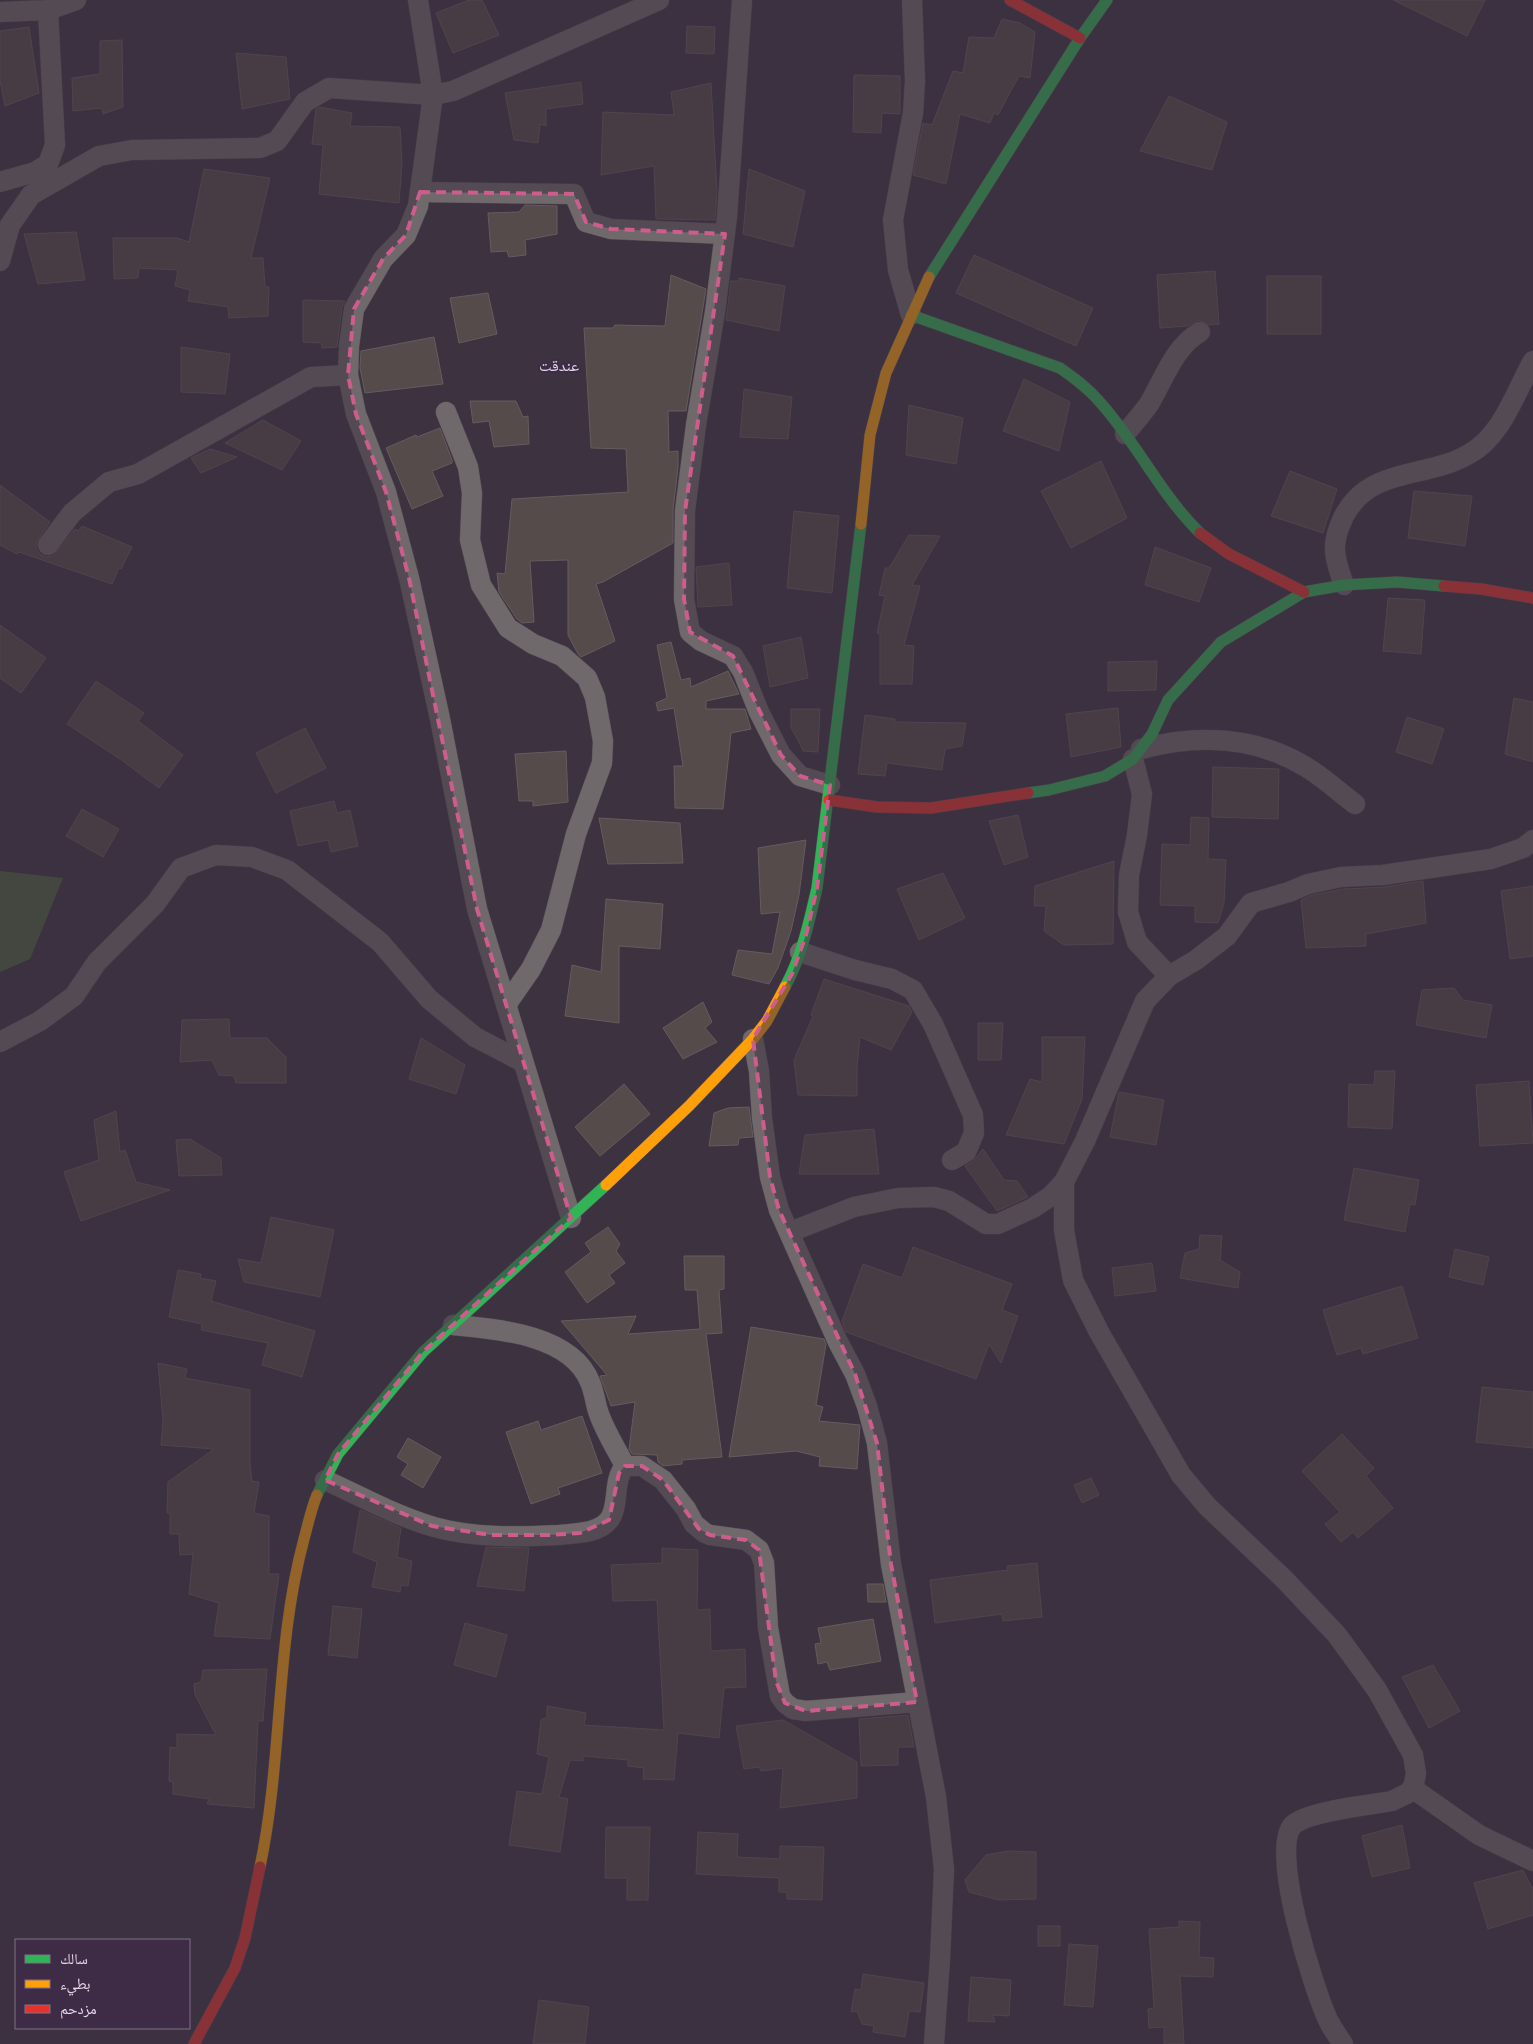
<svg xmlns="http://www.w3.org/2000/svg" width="1533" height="2044" font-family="Mulish,'Noto Naskh Arabic',sans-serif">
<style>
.forest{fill:#4f633f}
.building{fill:#564b4b;stroke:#655c5e}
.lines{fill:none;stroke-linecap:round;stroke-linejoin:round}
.street-casing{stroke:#564e5a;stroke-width:21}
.fast-casing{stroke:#564e5a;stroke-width:12}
.slow-casing{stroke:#564e5a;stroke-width:12}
.jam-casing{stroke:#564e5a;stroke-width:12}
.street{stroke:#70696b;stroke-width:20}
.fast{stroke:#30b455;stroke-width:11}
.slow{stroke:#ff9f0a;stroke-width:11}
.jam{stroke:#e5322d;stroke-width:11}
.marked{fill:none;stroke:#ce5c8d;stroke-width:4;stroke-dasharray:10 6;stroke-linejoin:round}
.labels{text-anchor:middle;stroke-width:4;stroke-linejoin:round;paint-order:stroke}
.quarter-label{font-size:16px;fill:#e3d9e9;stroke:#3e2c46}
</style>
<rect width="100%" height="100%" fill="#3c3240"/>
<polygon class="forest" points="0,871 63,878 30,959 0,972"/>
<g class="building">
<polygon points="469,0 482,0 499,35 453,53 436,13"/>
<polygon points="1393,0 1485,0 1467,36"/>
<polygon points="1002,19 1020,23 1035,32 1030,78 1019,76 998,115 994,113 990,123 960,114 946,184 913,175 923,123 932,125 953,71 963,73 969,37 994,38"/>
<polygon points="687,26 715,27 714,54 686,53"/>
<polygon points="29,27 39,93 5,106 0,81 0,31"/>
<polygon points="122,40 123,107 103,114 102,108 73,111 72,78 100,74 100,41"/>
<polygon points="236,53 286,57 290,99 242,109"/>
<polygon points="854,75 900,76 900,114 882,113 881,133 853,132"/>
<polygon points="581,82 583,104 546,109 546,126 540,124 538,143 514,140 505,93"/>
<polygon points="711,83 717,193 715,220 656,219 654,166 601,175 603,112 674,115 671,92"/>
<polygon points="1169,96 1227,122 1212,170 1140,151"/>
<polygon points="319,107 352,113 350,126 400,127 402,163 399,203 319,194 323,145 312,144 316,109"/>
<polygon points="204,169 270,178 251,258 263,258 265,287 269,287 268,316 229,318 228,307 188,301 190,290 175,286 178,270 139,268 138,278 114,279 113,238 177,238 189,242"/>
<polygon points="749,169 805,191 793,247 743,234"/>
<polygon points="525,205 557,206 557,234 525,240 526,255 509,257 507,251 491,252 488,213 519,212"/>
<polygon points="76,232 85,280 38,284 24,234"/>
<polygon points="974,255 1093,308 1076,346 956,293"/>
<polygon points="1215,271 1219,324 1209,325 1199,320 1188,326 1160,328 1157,275"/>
<polygon points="671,275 706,289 686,411 668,411 669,452 678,451 678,468 673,510 673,543 603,582 596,584 615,641 581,657 578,654 568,635 568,560 530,561 534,622 522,623 517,619 499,592 497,573 505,574 512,499 628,492 626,449 591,448 584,328 613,328 615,325 665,326"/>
<rect x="1267" y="276" width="54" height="58"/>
<polygon points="739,278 785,286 779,331 726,320 731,281 739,281"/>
<polygon points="488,293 497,334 459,343 450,298"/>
<polygon points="303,300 345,301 342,307 337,347 322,348 321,343 303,342"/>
<polygon points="434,337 443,384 365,393 360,368 361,351"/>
<polygon points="181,347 230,354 225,394 181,392"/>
<polygon points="1024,379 1070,402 1059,451 1003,431"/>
<polygon points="744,389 792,397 788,439 740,437"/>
<polygon points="470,401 516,401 523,417 528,416 529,444 494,447 489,421 473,423"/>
<polygon points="909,405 963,418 956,464 906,455"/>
<polygon points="263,420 301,441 282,470 225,443"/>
<polygon points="440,428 452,460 452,463 432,471 443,496 412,509 386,448 416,435 417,437"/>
<polygon points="210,449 237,457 201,473 191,458"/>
<polygon points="1101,461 1127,518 1071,548 1041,491"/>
<polygon points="1290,471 1337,489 1323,533 1271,516"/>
<polygon points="0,485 50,522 36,543 37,550 41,555 47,557 53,556 75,529 78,531 82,526 132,547 121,569 119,568 112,584 19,552 17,554 0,545"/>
<polygon points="1414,491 1472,496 1465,546 1408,538"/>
<polygon points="794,511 839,516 832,593 787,588"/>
<polygon points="909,535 940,536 912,585 920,586 904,645 914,646 912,684 880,684 880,634 877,633 885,596 879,595 885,568 889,568"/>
<polygon points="1155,547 1211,568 1199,602 1145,585"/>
<polygon points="729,563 732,605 698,607 696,567"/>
<polygon points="1388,598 1425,600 1421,654 1383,651"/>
<polygon points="0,625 46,658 21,693 0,678"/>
<polygon points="801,637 808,678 770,687 763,646"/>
<polygon points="671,642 681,680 690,678 691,687 728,671 739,694 706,701 706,709 745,709 751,729 731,733 723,809 675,808 674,766 683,766 674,708 658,711 656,703 667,698 657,645"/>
<polygon points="1157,661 1156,690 1108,691 1108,662"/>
<polygon points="96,681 144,713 138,721 183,755 159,788 120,759 67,724"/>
<polygon points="1514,698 1533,702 1533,762 1505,754"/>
<polygon points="1118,708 1121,747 1071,757 1066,714"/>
<polygon points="791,709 820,709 818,752 803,751 798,740 791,728"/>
<polygon points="865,715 895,719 895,722 966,723 962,746 945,749 942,770 887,763 885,776 858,774"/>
<polygon points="1407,717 1444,729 1432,764 1396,752"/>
<polygon points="305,728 326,768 276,793 256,753"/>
<polygon points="566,751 568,802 533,806 533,801 519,801 515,754"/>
<polygon points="1213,767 1279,769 1278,819 1212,817"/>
<polygon points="334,801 337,813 350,810 358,846 331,852 328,840 298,846 290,811"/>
<polygon points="82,809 119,829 103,857 66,836"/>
<polygon points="1018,815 1028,857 1004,865 989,821"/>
<polygon points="1191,817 1209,818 1208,859 1226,860 1224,903 1218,923 1195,922 1195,906 1160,905 1162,844 1190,845"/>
<polygon points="599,818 680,823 683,863 608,864"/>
<polygon points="806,840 799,895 791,931 778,968 769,984 732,975 738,950 772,954 780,912 761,914 758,848"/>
<polygon points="1114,861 1113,944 1064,945 1044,931 1046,906 1034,906 1035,886"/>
<polygon points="943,873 965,918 919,940 897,889"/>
<polygon points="1423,881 1426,923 1366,934 1366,946 1306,948 1301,900 1312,895 1343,889 1385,887"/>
<polygon points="1533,886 1533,956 1510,959 1501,891"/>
<polygon points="606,899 663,904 660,949 619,946 619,1023 565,1016 572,965 601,972"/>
<polygon points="824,979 909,1006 912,1012 891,1050 860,1037 857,1067 857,1096 798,1095 794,1060 813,1016 811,1015"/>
<polygon points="1454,988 1463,1000 1492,1005 1486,1038 1416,1025 1422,990"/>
<polygon points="703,1002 712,1022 705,1028 717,1042 683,1059 663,1028"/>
<polygon points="229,1019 230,1038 267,1038 286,1057 286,1083 236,1083 234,1076 219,1075 212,1060 180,1062 182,1020"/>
<polygon points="978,1023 1003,1023 1001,1060 978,1060"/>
<polygon points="1042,1037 1085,1037 1082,1099 1064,1144 1006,1135 1030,1079 1042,1082"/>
<polygon points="421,1038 465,1065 456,1094 409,1079"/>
<polygon points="1375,1071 1395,1071 1392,1129 1348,1127 1349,1084 1374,1085"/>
<polygon points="1529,1081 1533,1143 1480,1146 1476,1085"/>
<polygon points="624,1084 650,1114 600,1156 575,1127"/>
<polygon points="1119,1092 1164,1100 1156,1145 1110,1137"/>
<polygon points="749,1107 753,1137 739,1138 738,1145 709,1146 714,1113 728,1108"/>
<polygon points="116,1111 120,1152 125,1150 136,1182 170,1190 81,1221 64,1172 99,1160 94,1120"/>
<polygon points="874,1129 879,1174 799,1174 805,1135"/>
<polygon points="190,1139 221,1158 222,1175 179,1176 176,1140"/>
<polygon points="983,1149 1004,1180 1017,1181 1028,1197 997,1211 965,1166 972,1162"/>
<polygon points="1354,1168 1419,1180 1415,1205 1410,1204 1405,1232 1344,1220"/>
<polygon points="271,1217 334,1230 320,1297 244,1282 238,1259 261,1263"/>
<polygon points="608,1227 620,1244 616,1251 625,1263 609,1275 615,1283 587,1303 565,1272 591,1252 585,1243"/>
<polygon points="1200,1235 1222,1236 1220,1260 1240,1272 1238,1288 1180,1278 1185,1253 1199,1249"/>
<polygon points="913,1247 1012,1284 1002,1310 1018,1316 1001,1363 989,1344 976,1379 846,1332 842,1321 863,1264 902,1278"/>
<polygon points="1455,1249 1489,1257 1483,1285 1449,1277"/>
<polygon points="684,1256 724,1256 724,1289 719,1290 722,1333 706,1334 722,1457 682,1460 682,1464 663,1466 658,1462 657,1455 632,1454 629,1449 635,1402 611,1406 600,1376 607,1375 561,1321 636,1316 628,1334 700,1329 697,1290 685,1290"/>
<polygon points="1152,1263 1156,1291 1115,1296 1112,1268"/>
<polygon points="178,1270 201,1274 200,1278 216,1281 211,1301 315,1331 302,1377 262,1365 268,1343 201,1330 202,1324 169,1317"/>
<polygon points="1402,1286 1418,1338 1363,1354 1361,1348 1337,1355 1323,1310"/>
<polygon points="751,1327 824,1339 826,1344 816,1405 823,1407 819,1421 860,1425 857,1469 819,1466 820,1457 796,1451 729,1457"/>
<polygon points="158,1363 187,1369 185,1378 250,1390 250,1464 252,1481 259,1482 254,1513 269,1516 269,1574 279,1574 270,1639 214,1636 219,1603 189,1594 193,1554 180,1555 179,1534 170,1534 170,1513 167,1513 168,1482 214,1449 161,1445 163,1421"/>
<polygon points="1482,1387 1533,1392 1533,1448 1476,1442"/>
<polygon points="582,1416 602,1473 558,1488 560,1494 531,1504 506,1432 538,1421 541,1430"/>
<polygon points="1342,1434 1374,1468 1366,1476 1393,1508 1358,1538 1353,1532 1341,1542 1325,1524 1340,1512 1302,1471"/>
<polygon points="408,1438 441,1457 423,1488 401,1475 408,1464 397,1457"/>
<polygon points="1091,1478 1099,1495 1082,1503 1074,1485"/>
<polygon points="360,1510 401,1528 397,1557 412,1561 408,1586 401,1585 400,1592 372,1587 377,1562 353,1552"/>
<polygon points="486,1547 529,1548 524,1591 477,1586"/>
<polygon points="662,1548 698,1550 697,1610 710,1609 711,1651 745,1649 746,1687 724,1688 719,1738 678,1733 674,1780 643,1779 644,1768 628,1766 628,1760 583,1756 583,1761 570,1760 559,1797 568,1799 560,1852 509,1845 517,1791 542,1794 549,1757 537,1754 541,1720 547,1717 547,1706 586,1713 584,1725 664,1730 657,1600 613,1601 611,1565 662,1563"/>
<polygon points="1037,1563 1042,1617 1003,1621 1002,1614 935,1623 930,1580 1008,1570 1007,1566"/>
<polygon points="867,1584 883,1584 886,1602 868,1602"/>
<polygon points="333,1606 362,1609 357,1658 328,1655"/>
<polygon points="873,1619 881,1661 830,1670 827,1662 818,1664 815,1644 821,1643 818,1628"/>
<polygon points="465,1623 507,1635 496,1677 454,1665"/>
<polygon points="1433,1665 1460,1711 1429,1728 1402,1677"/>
<polygon points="267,1669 263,1721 258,1721 254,1808 207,1804 209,1799 173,1794 173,1782 169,1781 170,1747 177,1748 177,1734 216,1735 195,1695 194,1684 201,1682 203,1670"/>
<polygon points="908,1715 914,1747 898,1747 898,1765 861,1766 859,1719"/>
<polygon points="783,1720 857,1762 857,1798 780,1808 783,1768 761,1771 759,1767 744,1769 736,1726"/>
<polygon points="1402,1825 1410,1868 1372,1877 1362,1836"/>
<polygon points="606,1827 650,1827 648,1900 627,1900 627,1878 605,1878"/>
<polygon points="698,1832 738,1834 737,1857 780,1859 780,1846 824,1847 822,1900 787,1899 787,1892 779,1892 779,1878 696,1874"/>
<polygon points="1008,1851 1036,1852 1036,1899 998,1900 969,1892 965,1880 986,1855"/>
<polygon points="1523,1870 1533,1890 1533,1915 1488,1929 1474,1883"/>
<polygon points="1179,1921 1200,1922 1199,1957 1214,1958 1213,1977 1180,1976 1184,2044 1164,2044 1164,2027 1149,2028 1148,2009 1154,2008 1149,1929 1179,1927"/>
<rect x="1038" y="1926" width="22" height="20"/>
<polygon points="1069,1944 1098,1946 1093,2007 1064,2005"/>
<polygon points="863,1974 924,1983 920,2012 909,2011 905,2037 873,2032 874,2026 862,2024 857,2011 851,2012 855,1989 861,1990"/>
<polygon points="971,1977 1011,1980 1009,2016 993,2015 995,2022 968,2021"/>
<polygon points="539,2000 589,2007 585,2044 533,2044"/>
</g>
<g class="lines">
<g class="street-casing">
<g id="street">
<polyline points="418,0 433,95 418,206 406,235 383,259 354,309 349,346 348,375 356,414 386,492 409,578 440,719 477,909 571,1218"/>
<polyline points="742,0 727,217 715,312 696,425 685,511 684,599 690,632 701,641 733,656 743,672 759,712 781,755 800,776 830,785"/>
<polyline points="0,12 48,10 76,0"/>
<polyline points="0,182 35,172 48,164 55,145 48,10"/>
<polyline points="420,192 574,194 586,222 611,229 725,234"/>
<polyline points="0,261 10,225 31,195 99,156 132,150 260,148 277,141 305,102 329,88 433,95 453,91 659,0"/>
<polyline points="911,315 898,270 893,220 913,113 915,81 912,0"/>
<polyline points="446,412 468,467 472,493 470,540 481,585 508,628 533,644 562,656 587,678 595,697 603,741 602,763 576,834 551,930 531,969 506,1005"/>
<path d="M1125 434C1133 424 1142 414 1149 404 1164 379 1174 347 1200 332"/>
<polyline points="48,545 72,513 109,482 138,474 311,377 348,375"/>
<path d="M1344 585C1334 557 1330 544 1344 516 1370 466 1427 479 1469 454 1502 436 1515 393 1533 361"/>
<path d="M1141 749C1197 734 1255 736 1306 767 1323 777 1339 792 1355 804"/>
<polyline points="1133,759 1142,794 1137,835 1129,875 1128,912 1137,942 1169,976"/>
<polyline points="800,952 855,970 892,979 913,990 933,1024 973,1115 974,1133 966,1152 952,1160"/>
<polyline points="753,1039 759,1071 762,1118 770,1177 779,1210 838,1342 855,1374 867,1406 877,1443 891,1564 936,1797 944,1869 940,1959 934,2044"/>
<polyline points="0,1042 40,1021 74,996 97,962 155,904 181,868 216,855 252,857 287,870 380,942 429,999 475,1037 523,1062"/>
<path d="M1064 1182V1230L1073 1280 1099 1332 1181 1475 1207 1506 1284 1579 1337 1635 1377 1690 1413 1755 1416 1773 1414 1784 1410 1792 1392 1801C1370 1805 1308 1811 1293 1825 1269 1849 1314 1991 1329 2022 1333 2029 1338 2037 1343 2044"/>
<polyline points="790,1232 854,1207 898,1198 934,1197 949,1201 986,1224 998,1224 1033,1208 1051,1196 1064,1182 1085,1141 1145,1001 1169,976 1196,960 1227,936 1251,903 1289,892 1308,884 1341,877 1383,875 1491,859 1523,848 1533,840"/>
<path d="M453 1325C496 1329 571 1334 590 1382 594 1391 595 1401 598 1411 604 1430 616 1448 625 1466"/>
<path d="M325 1480C360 1496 396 1516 434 1527 473 1538 518 1537 559 1535 575 1533 598 1534 609 1520 620 1506 612 1481 625 1466H642L663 1480 686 1509 694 1524 705 1533 710 1535 746 1540 759 1550 764 1563 768 1628 780 1696 785 1703 793 1709 806 1711 917 1702"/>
<polyline points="1412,1788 1479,1835 1533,1861"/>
</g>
</g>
<g class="fast-casing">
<g id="fast">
<polyline points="929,277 1080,38 1107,0"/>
<path d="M911 315 1060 368C1074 378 1087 387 1098 400 1136 441 1160 494 1200 533"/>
<polyline points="1028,793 1049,790 1105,776 1133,759 1152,734 1168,700 1221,642 1304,592 1344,585 1397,582 1444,586"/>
<path d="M785 987C802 956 809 922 817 888L861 524"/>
<polyline points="317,1495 338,1454 423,1352 606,1185"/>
</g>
</g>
<g class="slow-casing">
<g id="slow">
<polyline points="861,524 870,435 886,373 929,277"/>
<polyline points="606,1185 689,1106 753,1039 767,1021 785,987"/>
<path d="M260 1867C283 1758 275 1646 304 1539 308 1525 311 1509 317 1495"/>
</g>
</g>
<g class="jam-casing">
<g id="jam">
<polyline points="1010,0 1080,38"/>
<polyline points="1200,533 1229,554 1304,592"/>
<polyline points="1444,586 1481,589 1533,598"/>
<polyline points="829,800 877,807 931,808 1028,793"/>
<polyline points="194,2044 235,1968 245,1938 260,1867"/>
</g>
</g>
<use href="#street" class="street"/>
<use href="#fast" class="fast"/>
<use href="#slow" class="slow"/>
<use href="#jam" class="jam"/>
</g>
<path d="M0 0H1533V2044H0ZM420 192 574 194 586 222 611 229 725 234 685 511 684 599 690 632 733 656 781 755 800 776 830 785 817 888 806 935 792 974 753 1039 770 1177 779 1210 855 1374 877 1443 891 1564 917 1702 806 1711 785 1703 776 1681 759 1550 746 1540 710 1535 699 1529 663 1480 642 1466H625L619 1473 609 1520 580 1533 549 1535H491L432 1526 325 1480 338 1454 423 1352 571 1218 477 909 409 578 386 492 356 414 348 375 354 309 383 259 406 235Z" fill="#3c3240" fill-opacity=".55" fill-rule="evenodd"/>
<path class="marked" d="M420 192 574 194 586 222 611 229 725 234 685 511 684 599 690 632 733 656 781 755 800 776 830 785 817 888 806 935 792 974 753 1039 770 1177 779 1210 855 1374 877 1443 891 1564 917 1702 806 1711 785 1703 776 1681 759 1550 746 1540 710 1535 699 1529 663 1480 642 1466H625L619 1473 609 1520 580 1533 549 1535H491L432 1526 325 1480 338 1454 423 1352 571 1218 477 909 409 578 386 492 356 414 348 375 354 309 383 259 406 235Z"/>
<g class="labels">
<g class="quarter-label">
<text x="559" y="371">عندقت</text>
</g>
</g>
<rect x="15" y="1939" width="175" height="90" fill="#3e2c46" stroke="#807187"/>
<rect x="25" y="1955" width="25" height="8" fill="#30b455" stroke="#807187"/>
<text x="60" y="1964" font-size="15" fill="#e3d9e9">سالك</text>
<rect x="25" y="1980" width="25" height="8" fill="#ff9f0a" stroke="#807187"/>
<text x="60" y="1989" font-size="15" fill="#e3d9e9">بطيء</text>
<rect x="25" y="2005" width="25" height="8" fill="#e5322d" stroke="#807187"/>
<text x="60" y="2014" font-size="15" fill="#e3d9e9">مزدحم</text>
</svg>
